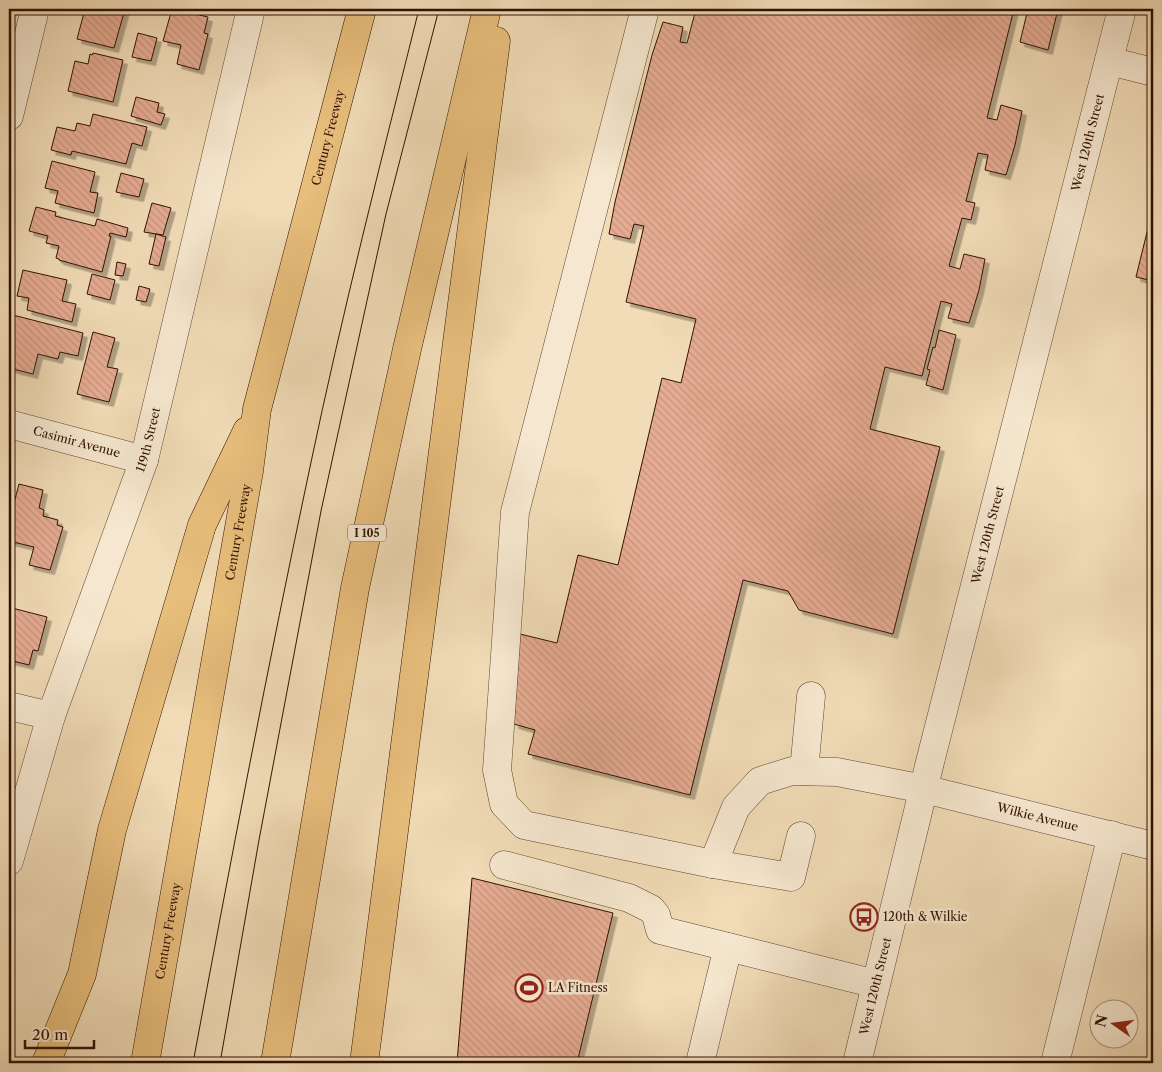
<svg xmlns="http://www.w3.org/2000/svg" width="1162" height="1072" font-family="'Libre Caslon Text',serif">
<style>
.building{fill:url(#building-back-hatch);stroke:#321102;filter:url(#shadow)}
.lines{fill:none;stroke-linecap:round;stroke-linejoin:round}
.minor-casing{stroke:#62442f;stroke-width:29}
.highway-casing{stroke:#321102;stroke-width:29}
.minor{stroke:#f6e8d0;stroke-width:28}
.highway{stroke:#e8be7c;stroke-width:28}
.tram{stroke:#321102;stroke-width:1}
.labels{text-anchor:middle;stroke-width:5;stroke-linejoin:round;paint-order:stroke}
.shield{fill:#f6e8d0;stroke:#6d5240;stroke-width:1}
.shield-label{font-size:11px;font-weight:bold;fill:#321102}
.street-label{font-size:12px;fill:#321102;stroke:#f6e8d0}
.poi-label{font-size:12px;fill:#321102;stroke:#f6e8d0;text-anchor:start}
</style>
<defs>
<pattern id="building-back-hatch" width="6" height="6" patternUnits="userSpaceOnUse" patternTransform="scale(1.25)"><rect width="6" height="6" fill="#e6ac93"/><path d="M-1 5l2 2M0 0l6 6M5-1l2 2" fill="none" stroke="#c6937d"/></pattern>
<filter id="shadow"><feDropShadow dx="4.5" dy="4.5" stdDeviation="0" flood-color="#0004"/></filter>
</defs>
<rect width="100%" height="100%" fill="#f1dcb7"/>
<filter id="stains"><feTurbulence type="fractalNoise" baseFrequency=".004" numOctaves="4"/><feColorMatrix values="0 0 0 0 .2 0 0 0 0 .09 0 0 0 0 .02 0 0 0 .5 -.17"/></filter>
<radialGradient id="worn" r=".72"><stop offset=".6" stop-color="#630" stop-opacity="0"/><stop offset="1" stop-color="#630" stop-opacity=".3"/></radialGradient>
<g class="building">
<polygon points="85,9 92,11 92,9 125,9 114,48 77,39"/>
<polygon points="172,9 190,9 196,10 195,14 208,17 204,33 208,34 199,70 177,64 181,45 163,41"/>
<polygon points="696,9 1014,9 987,118 997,120 1001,105 1022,111 1015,145 1006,175 985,170 988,155 978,153 966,201 975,203 971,220 962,218 949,266 960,269 964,254 985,259 979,290 969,323 948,318 952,304 941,301 922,376 885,367 870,429 940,447 893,634 799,610 788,591 743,580 690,795 528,754 535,730 514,724 520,634 557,643 578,555 618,565 662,378 681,383 696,319 626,302 644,226 634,224 630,239 609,234 615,202 652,55 663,22 683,27 680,42 687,43"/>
<polygon points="1028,9 1058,9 1048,50 1020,42"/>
<polygon points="138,33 157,38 151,61 132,57"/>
<polygon points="93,53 123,60 113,102 68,91 75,61 88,64 90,54 92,55"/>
<polygon points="136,97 159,103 157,112 165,114 161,125 131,116"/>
<polygon points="93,114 147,127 142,146 132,143 126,164 72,151 71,155 51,150 57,127 75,131 77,123 90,126"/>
<polygon points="52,161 95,172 90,192 98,193 94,213 55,203 58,191 45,188"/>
<polygon points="121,173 144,179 139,197 116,192"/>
<polygon points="152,203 171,208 163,235 144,232"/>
<polygon points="36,207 56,212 55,216 95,226 97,219 128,228 126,237 110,233 109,236 111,236 102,272 59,260 59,259 56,258 59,246 46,243 48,236 29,231"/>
<polygon points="1150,220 1153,221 1153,281 1136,277"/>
<polygon points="156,234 166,237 159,266 149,264"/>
<polygon points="117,262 126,264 123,276 115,275"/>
<polygon points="23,270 67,280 62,301 76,304 72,322 27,310 29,298 17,296"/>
<polygon points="92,274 115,280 110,300 87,294"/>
<polygon points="139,286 150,289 146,302 136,300"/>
<polygon points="9,314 83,333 78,356 60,352 58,359 38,354 33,374 9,368 11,351 9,351"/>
<polygon points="939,330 956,335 943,390 926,385 930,370 927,369 933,347 935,348"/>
<polygon points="93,332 115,338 107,367 118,369 109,402 77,394"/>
<polygon points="19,484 43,490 39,508 44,510 43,516 58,520 57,525 63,527 50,570 29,565 34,547 9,541 9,522"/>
<polygon points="12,608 47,617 38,651 33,650 29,665 9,660 9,621"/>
<polygon points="472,878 613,913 577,1063 457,1063"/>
</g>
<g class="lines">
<g class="minor-casing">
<g id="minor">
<path id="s1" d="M645 9 515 512 497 770 504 804 524 825 713 864 736 807 760 781 792 771 837 772 924 789 1153 846"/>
<polyline points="1109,61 1153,72"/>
<polyline points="9,116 35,9"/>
<path id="s2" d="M9 424 144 460"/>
<polyline points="9,706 51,716"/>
<polyline points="804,771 811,696"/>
<path id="s3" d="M9 861 51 716 144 460 251 9"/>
<polyline points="713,864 791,877 801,836"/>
<polyline points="504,865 629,898 651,909 656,915 660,930 876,984"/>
<polyline points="700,1063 728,947"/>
<path id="s4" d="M857 1063 930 762 1122 9"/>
<polyline points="1055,1063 1112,835"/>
</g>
</g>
<g class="highway-casing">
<g id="highway">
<polyline points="46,1063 82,974 112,830 202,525 247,431"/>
<path id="s5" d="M145 1063 249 471 257 409 362 9"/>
<polyline points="275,1063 355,588 407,349 487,9"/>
<polyline points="364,1063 496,41"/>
</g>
</g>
<use href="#minor" class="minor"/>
<use href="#highway" class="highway"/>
<g class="tram">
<path d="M193 1063C230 864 268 665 310 467 342 314 381 161 419 9"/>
<polyline points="220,1063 259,840 321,511 386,214 439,9"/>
</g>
</g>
<defs>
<g id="bus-ring" transform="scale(1.4375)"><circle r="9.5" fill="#f6e8d0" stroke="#8f2418" stroke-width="1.5"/><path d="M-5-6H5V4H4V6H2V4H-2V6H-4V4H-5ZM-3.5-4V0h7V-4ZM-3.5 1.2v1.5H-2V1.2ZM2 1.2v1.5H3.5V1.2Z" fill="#8f2418"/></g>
<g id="stadium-ring" transform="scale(1.4375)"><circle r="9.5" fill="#f6e8d0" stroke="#8f2418" stroke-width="1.5"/><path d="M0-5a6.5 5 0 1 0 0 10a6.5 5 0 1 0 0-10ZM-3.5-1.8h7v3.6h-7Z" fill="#8f2418"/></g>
</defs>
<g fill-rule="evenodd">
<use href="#bus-ring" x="864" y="917"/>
<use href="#stadium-ring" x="529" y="988"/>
</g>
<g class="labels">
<rect class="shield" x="348" y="524.5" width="38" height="17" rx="4"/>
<g class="shield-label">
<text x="367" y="537">I 105</text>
</g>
<g class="street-label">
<text dy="4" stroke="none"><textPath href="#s5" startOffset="944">Century Freeway</textPath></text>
<text dy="4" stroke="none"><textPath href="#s4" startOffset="949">West 120th Street</textPath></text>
<text dy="4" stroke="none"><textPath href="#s3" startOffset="444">119th Street</textPath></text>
<text dy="4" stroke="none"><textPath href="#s2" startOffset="70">Casimir Avenue</textPath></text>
<text dy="4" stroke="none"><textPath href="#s5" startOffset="539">Century Freeway</textPath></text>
<text dy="4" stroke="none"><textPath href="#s4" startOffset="544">West 120th Street</textPath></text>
<text dy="4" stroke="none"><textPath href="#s1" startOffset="1416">Wilkie Avenue</textPath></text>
<text dy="4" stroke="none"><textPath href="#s5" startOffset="134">Century Freeway</textPath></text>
<text dy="4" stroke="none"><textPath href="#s4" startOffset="79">West 120th Street</textPath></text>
</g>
<g class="poi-label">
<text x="883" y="921">120th &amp; Wilkie</text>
<text x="548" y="992">LA Fitness</text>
</g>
</g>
<rect width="1162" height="1072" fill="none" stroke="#f1dcb7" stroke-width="30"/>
<rect x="10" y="10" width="1142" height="1052" fill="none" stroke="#321102" stroke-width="2.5"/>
<rect x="15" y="15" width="1132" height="1042" fill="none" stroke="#321102"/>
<g transform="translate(1114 1024) rotate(284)"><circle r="24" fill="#f6e8d0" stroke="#a8927e"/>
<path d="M0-4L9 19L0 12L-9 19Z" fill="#8f2418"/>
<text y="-8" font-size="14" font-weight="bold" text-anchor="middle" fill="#321102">N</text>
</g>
<path d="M25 1040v8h69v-8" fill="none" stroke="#321102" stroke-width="2.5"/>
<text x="32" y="1040" font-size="15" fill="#321102" stroke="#f6e8d0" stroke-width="4" paint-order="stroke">20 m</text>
<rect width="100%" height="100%" filter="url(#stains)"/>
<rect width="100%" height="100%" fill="url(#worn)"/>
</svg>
